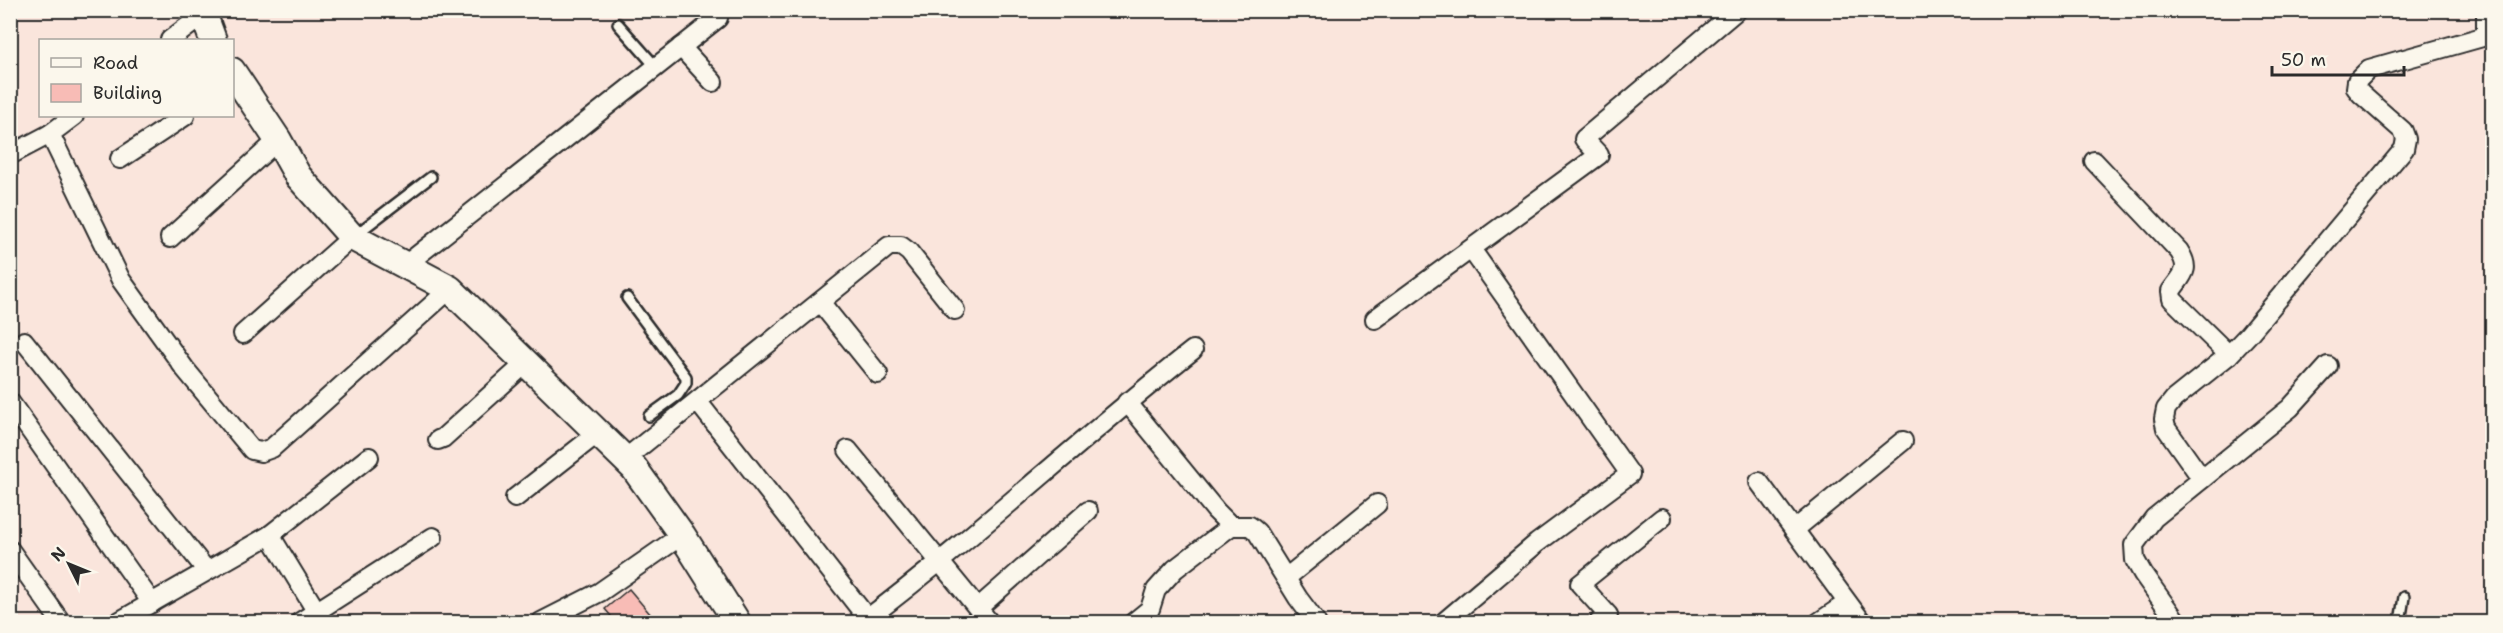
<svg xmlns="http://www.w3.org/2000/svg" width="2503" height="633" font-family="'Shantell Sans',sans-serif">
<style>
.building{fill:#f8bcb6;stroke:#2b2b2b;stroke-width:1.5}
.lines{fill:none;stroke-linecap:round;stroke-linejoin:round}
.lane-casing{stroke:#2b2b2b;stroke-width:14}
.street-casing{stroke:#2b2b2b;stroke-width:22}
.secondary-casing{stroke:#2b2b2b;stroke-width:30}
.lane{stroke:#fbf7ec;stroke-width:9}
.street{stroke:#fbf7ec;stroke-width:18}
.secondary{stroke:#fbf7ec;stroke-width:26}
</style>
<rect width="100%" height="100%" fill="#fae5dc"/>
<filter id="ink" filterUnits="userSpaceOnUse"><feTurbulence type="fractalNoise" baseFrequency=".0167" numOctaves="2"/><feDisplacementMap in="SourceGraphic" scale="12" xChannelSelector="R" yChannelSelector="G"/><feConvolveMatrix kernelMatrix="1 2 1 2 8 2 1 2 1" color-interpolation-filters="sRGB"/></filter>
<g filter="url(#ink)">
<polygon class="building" points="629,589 657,622 616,622 605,609"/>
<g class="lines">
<g class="lane-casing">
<g id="lane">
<polyline points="618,24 656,67"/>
<polyline points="354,236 431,177"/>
<polyline points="627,298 686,377 686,383 678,395 649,416"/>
<polyline points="2400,622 2404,597"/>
</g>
</g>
<g class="street-casing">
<g id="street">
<polyline points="170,40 203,15"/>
<polyline points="681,47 713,82"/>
<polyline points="74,116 50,134 121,280 185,369 252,450 261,452 272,448 450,289"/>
<polyline points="10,155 50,134"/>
<polyline points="120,159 185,116"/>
<path d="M2094 161 2179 251C2191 270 2183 274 2171 291L2172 299 2229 355"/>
<polyline points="170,238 278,140"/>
<polyline points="404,266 718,18"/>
<polyline points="820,302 878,374"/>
<polyline points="1375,319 1599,155 1584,139 1737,10"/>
<polyline points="243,334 352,237"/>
<polyline points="24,341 207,571"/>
<polyline points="10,402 152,603"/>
<polyline points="698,402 868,619"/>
<polyline points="1127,402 1216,511 1231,526 1250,526 1257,532 1298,598 1316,622"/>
<polyline points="438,440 443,438 526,363"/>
<polyline points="848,450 989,622"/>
<polyline points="625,459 889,246 901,246 909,252 955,310"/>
<polyline points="2202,479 2166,428 2164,419 2166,409 2174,399 2229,355 2248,335 2404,149 2406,139 2403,131 2361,94 2356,88 2357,81 2369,69 2486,36 2486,10"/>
<polyline points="1759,482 1862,622"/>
<polyline points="515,498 598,433"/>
<polyline points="1794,530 1903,441"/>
<polyline points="10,550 61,622"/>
<polyline points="1286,578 1377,504"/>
<polyline points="978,608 1088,511"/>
<polyline points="118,622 270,535"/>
<polyline points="300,622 433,537"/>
<polyline points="323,622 270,535 369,457"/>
<polyline points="541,622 600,592 682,535"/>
<path d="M863 622C977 536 1081 438 1193 350"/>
<polyline points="1134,622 1150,609 1156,590 1175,569 1231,526"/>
<polyline points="1444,622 1537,543 1630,474 1471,249"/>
<polyline points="1599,622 1608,615 1580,584 1662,518"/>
<polyline points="1819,622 1847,603"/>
<polyline points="2177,622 2143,574 2135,560 2134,545 2154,518 2290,408 2328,366"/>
</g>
</g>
<g class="secondary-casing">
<g id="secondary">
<polyline points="202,10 213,40"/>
<polyline points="232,71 278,140 298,176 352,237 450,289 634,468 682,535 737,622"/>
</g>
</g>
<use href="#lane" class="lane"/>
<use href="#street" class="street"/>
<use href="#secondary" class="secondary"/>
</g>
</g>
<rect width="2503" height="633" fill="none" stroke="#fbf7ec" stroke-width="36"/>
<rect x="18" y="18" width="2467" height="597" fill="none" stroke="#2b2b2b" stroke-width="2" filter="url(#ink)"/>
<rect x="39" y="39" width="195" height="78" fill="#fbf7ec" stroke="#a8a59f" stroke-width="1.5"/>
<rect x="51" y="58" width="30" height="9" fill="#fbf7ec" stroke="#a8a59f" stroke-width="1.5"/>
<text x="93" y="69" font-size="18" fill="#2b2b2b">Road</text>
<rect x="51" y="84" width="30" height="18" fill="#f8bcb6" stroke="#a8a59f" stroke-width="1.5"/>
<text x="93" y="99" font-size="18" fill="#2b2b2b">Building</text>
<g transform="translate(69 564) rotate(313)" stroke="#fbf7ec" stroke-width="4.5" paint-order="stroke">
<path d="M0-4.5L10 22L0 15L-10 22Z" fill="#2b2b2b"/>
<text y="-9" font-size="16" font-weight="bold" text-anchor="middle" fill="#2b2b2b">N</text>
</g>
<path d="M2272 66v9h132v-9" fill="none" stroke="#2b2b2b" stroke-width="3"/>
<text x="2281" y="66" font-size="18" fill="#2b2b2b" stroke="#fbf7ec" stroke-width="4.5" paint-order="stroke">50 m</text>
</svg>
